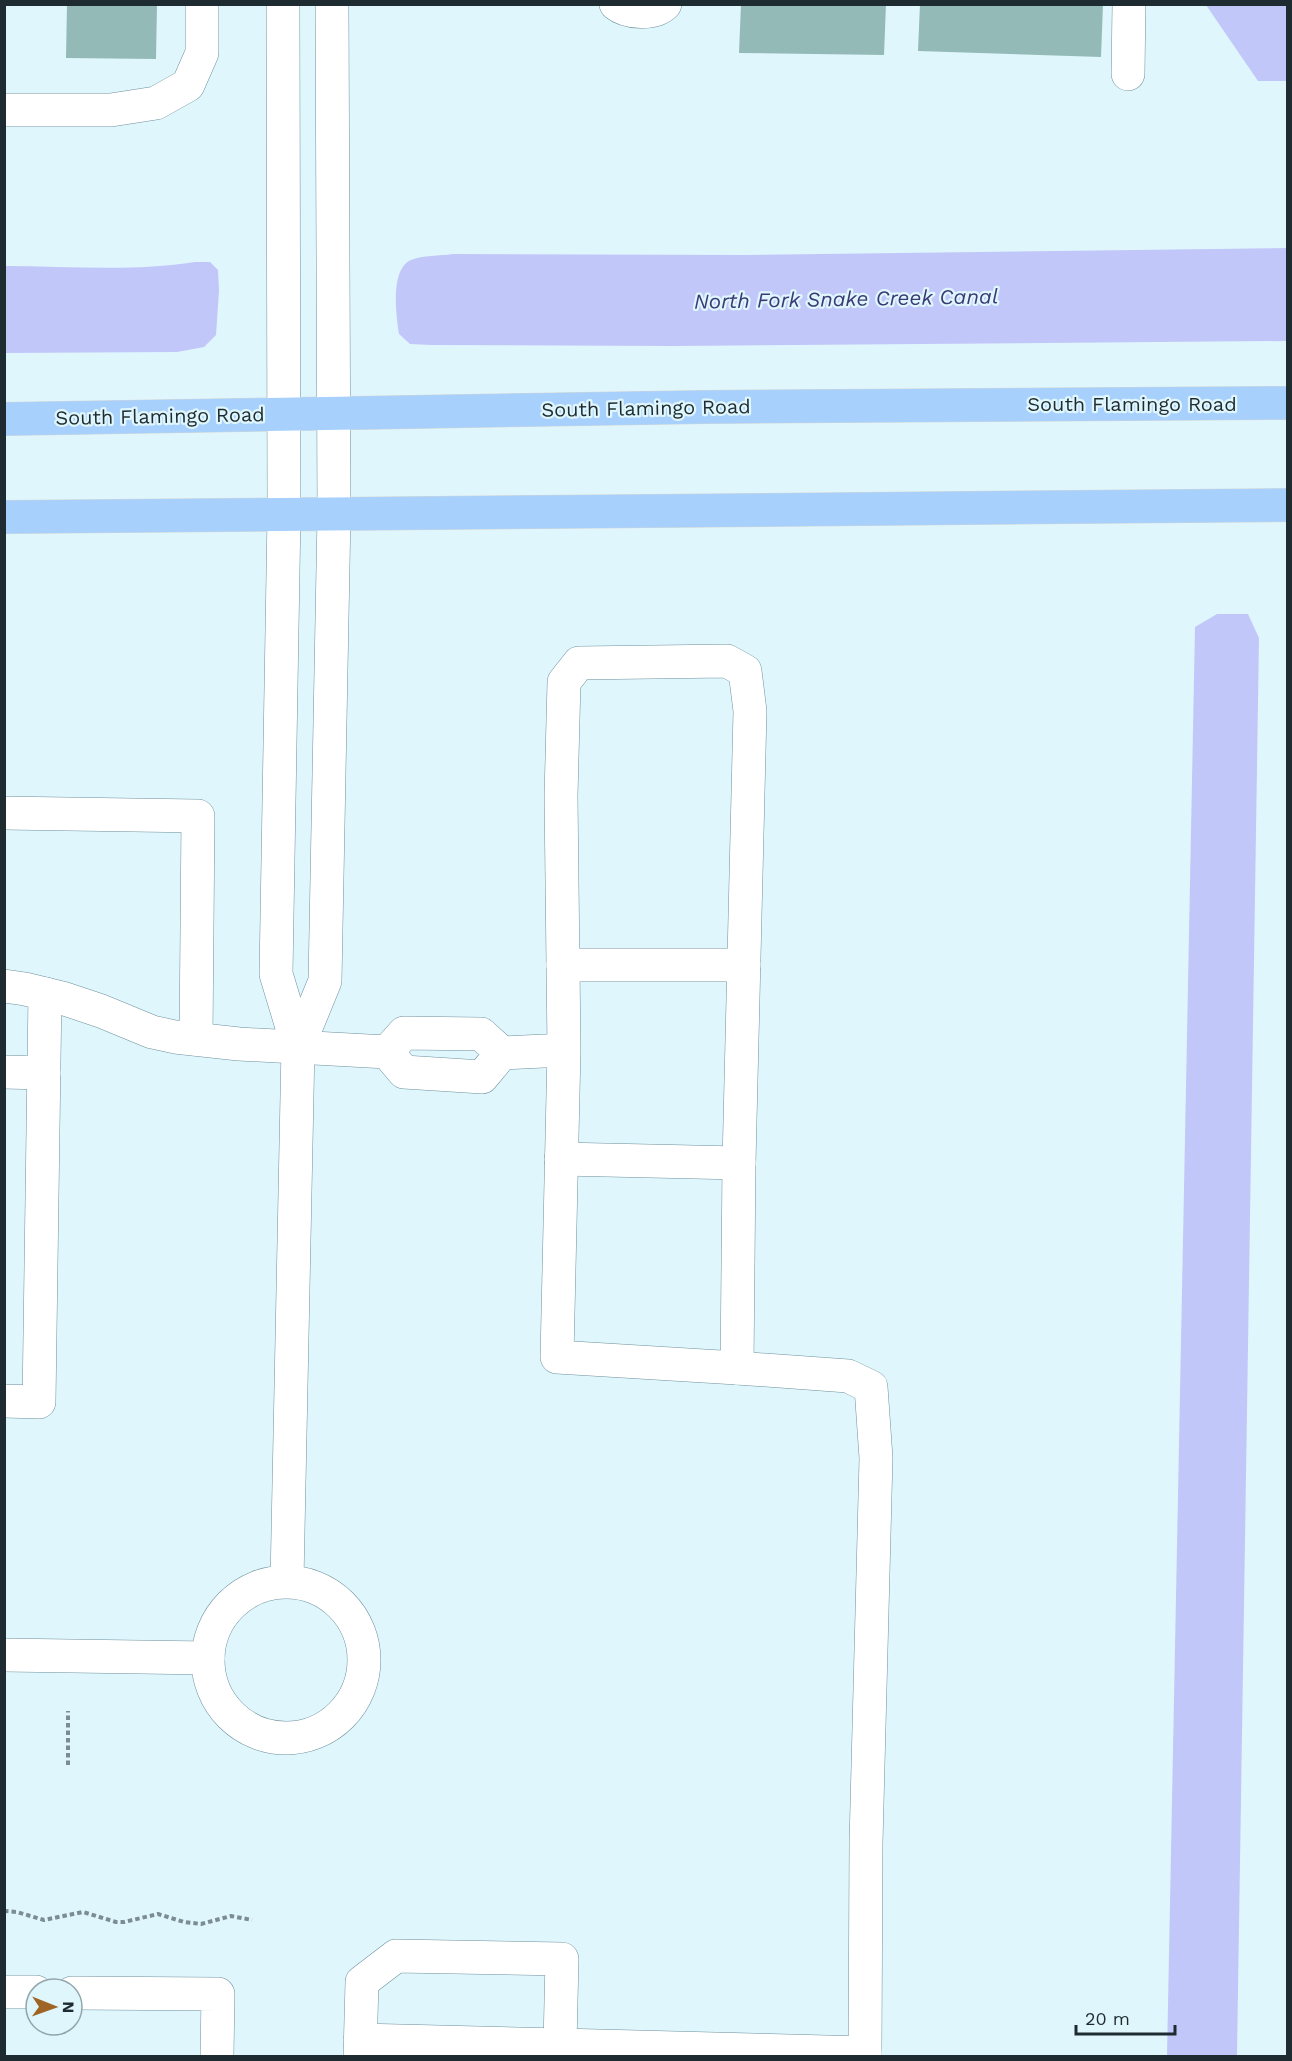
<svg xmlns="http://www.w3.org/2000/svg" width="1292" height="2061" font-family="'Work Sans',sans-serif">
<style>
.water{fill:#c2c7f9}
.building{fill:#93bab6}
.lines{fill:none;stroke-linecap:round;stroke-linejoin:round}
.minor-casing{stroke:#6e919c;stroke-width:34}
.major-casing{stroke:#d2d5d6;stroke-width:34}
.path{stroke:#7b8d93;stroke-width:4;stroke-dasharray:4.5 3;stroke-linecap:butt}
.minor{stroke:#fff;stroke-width:33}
.major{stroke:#a7d1fc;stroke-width:33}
.labels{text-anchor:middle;stroke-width:4.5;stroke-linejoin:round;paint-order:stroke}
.street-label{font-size:20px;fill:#1e2c31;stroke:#e0f6fd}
.water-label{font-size:21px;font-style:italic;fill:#3a3a76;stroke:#e0f6fd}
</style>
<rect width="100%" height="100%" fill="#e0f6fd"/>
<g class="water">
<polygon points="1206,5 1287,5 1287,81 1258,81"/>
<path d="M1287 248V341L673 346 431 345 410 344 399 334C396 315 390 269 411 260 422 255 440 256 453 254L744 255Z"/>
<path d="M195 262H210L218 270 219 291 216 335 204 347 177 352 5 353V266C67 266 133 272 195 262Z"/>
<polygon points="1217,614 1248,614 1259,638 1237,2056 1167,2056 1195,627"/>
</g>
<g class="building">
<polygon points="67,4 157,4 156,59 66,58"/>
<polygon points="741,4 886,4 884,55 739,53"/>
<polygon points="920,4 1103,4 1101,57 918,51"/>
</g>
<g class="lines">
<g class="minor-casing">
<g id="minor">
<polyline points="283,4 284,515 276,974 298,1047 287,1581"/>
<path d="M616 4C627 13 654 15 665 4"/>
<polyline points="1128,74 1129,4"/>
<polyline points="4,110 111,110 156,103 188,85 202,53 202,4"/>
<polyline points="4,813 198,816 196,1039"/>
<polyline points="563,965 744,965"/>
<polyline points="4,986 25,989 62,998 101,1011 152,1032 175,1037 239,1044 387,1052 404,1072 482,1077 502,1053 481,1034 404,1033 387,1052"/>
<polyline points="298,1047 325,981 334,515 332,4"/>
<polyline points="502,1053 564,1050 561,796 564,682 579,663 727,661 745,671 750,711 739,1163 737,1368 557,1357 564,1050"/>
<polyline points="4,1072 44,1073"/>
<polyline points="561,1159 739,1163"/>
<polyline points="737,1368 848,1376 871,1387 876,1458 866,1843 865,2053"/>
<polyline points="4,1401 39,1402 45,994"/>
<circle cx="286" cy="1660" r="78"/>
<polyline points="4,1655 208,1658"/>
<polyline points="4,1992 36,1992"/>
<polyline points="72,1993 218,1994 217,2056"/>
<polyline points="560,2045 865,2053 865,2056"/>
<polyline points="360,2056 362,1982 396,1956 562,1959 560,2045 360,2040"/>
</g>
</g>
<g class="major-casing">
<g id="major">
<polyline points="4,419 705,407 1288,403"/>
<polyline points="4,517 1288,505"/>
</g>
</g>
<g class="path">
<polyline points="68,1765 68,1711"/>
<polyline points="4,1911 17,1912 44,1920 83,1912 116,1922 124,1922 158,1914 184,1922 201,1924 231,1916 252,1920"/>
</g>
<use href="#minor" class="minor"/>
<use href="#major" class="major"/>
</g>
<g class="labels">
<g class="street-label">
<text x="1132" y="411">South Flamingo Road</text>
<text transform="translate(646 408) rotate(-1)" y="7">South Flamingo Road</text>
<text transform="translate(160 416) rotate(-1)" y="7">South Flamingo Road</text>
</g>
<g class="water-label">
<text transform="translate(846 299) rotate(-1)" y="7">North Fork Snake Creek Canal</text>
</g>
</g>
<rect width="1292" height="2061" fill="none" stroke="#1e2c31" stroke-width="12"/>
<g transform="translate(54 2007) rotate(91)"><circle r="28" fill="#e0f6fd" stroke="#92a5ab" stroke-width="1.5"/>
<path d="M0-4.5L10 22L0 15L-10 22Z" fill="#9f6525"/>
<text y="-9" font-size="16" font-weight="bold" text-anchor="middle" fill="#1e2c31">N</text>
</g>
<path d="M1076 2025v9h99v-9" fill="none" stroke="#1e2c31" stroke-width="3"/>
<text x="1085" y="2025" font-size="18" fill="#1e2c31" stroke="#e0f6fd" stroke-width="4.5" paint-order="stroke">20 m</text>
</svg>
